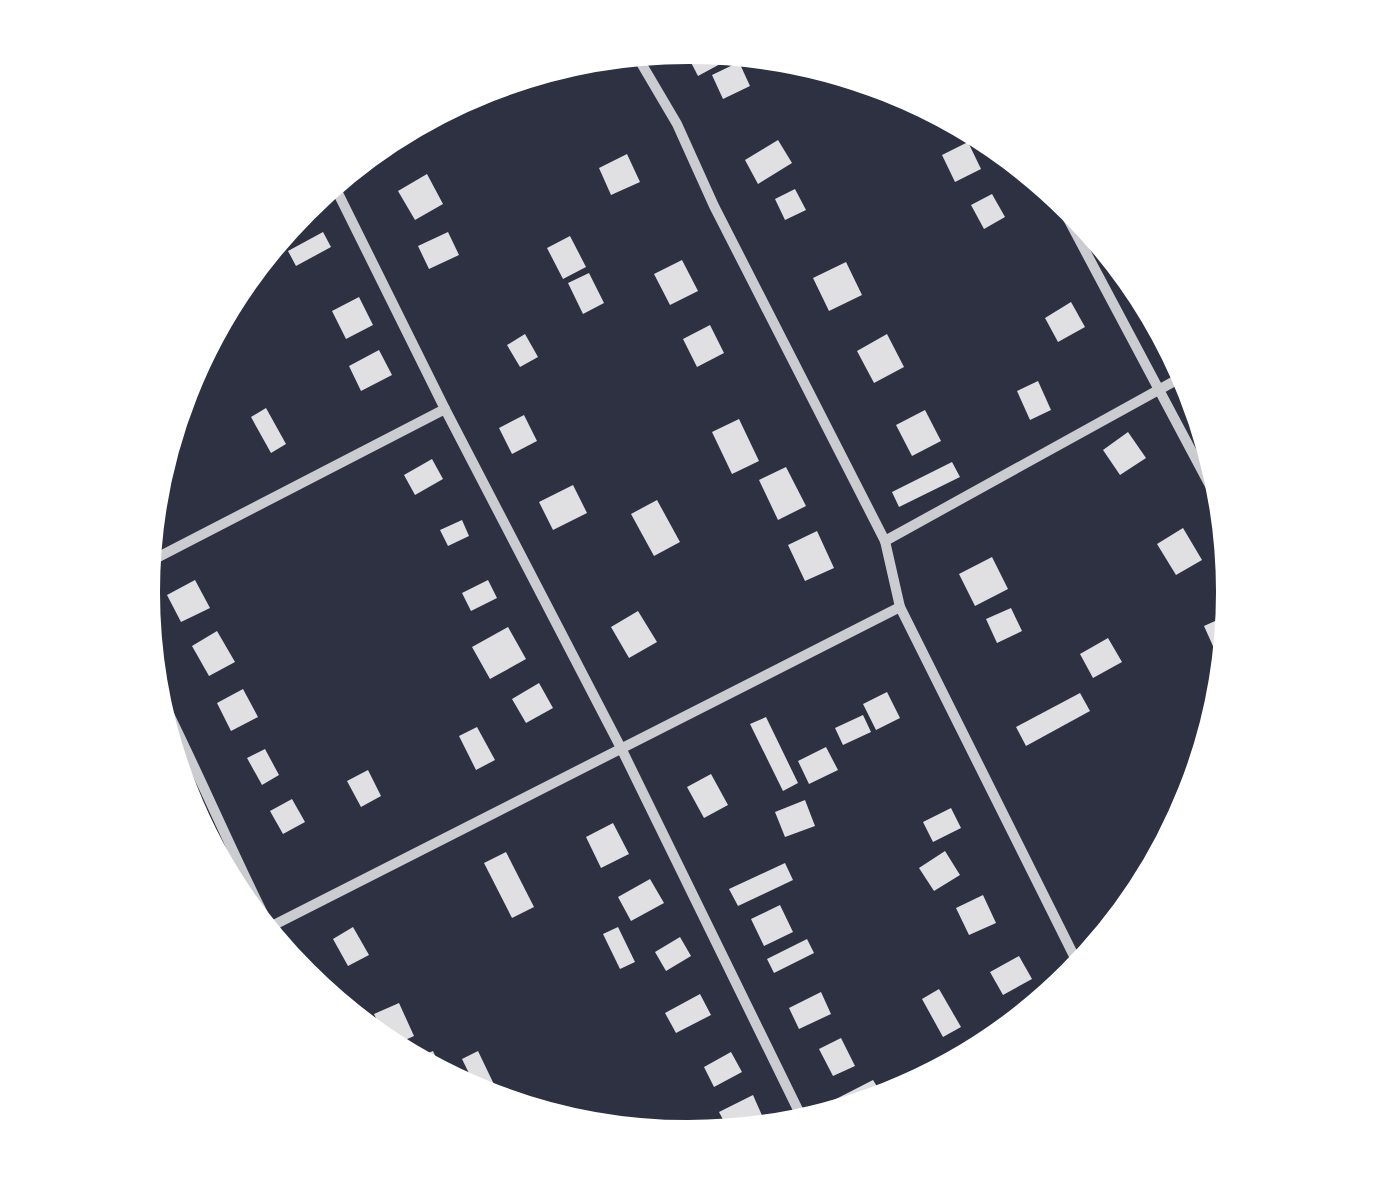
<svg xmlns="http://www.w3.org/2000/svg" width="1376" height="1183" font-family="Helvetica,sans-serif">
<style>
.building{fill:#e0e0e3}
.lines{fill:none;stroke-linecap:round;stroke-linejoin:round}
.minor{stroke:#caccd0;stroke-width:10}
.rim{fill:none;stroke:#fff;stroke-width:12}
</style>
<rect width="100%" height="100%" fill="#2d3142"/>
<g class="building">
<polygon points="693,41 713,45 722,63 698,76 683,47"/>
<polygon points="739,62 750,86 723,99 712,75"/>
<polygon points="778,140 792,163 758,184 745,160"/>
<polygon points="968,142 981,169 955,182 942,155"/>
<polygon points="627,154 640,182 611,195 599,168"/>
<polygon points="427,174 443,204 415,220 398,191"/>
<polygon points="795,189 806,210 785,220 775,199"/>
<polygon points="992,194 1005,217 984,229 971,205"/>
<polygon points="323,232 331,247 296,266 288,251"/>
<polygon points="448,232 459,255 429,269 418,246"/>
<polygon points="570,236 586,267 563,279 547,248"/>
<polygon points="682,260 698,291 670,305 654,274"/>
<polygon points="846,262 862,295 829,311 813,278"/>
<polygon points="589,273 604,303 583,314 568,283"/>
<polygon points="359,297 373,325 346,339 332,311"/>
<polygon points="1071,302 1085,327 1058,342 1045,318"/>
<polygon points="710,325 724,353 697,367 683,339"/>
<polygon points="525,334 538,357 520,367 507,345"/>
<polygon points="887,334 904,367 874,383 857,351"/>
<polygon points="379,350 392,375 361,391 349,366"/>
<polygon points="1038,381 1051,410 1030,420 1017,391"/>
<polygon points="266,408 286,444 271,453 251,417"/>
<polygon points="925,410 941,441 912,456 896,425"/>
<polygon points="524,415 537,441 512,454 499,428"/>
<polygon points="739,419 759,461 732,474 712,432"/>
<polygon points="1128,432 1146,458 1120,475 1103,450"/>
<polygon points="432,459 443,479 415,495 404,475"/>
<polygon points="952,462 960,477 899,507 892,492"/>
<polygon points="786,467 806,506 778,520 759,480"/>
<polygon points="573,485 587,513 553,530 539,502"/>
<polygon points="657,500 680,542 654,556 631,514"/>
<polygon points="462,520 469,536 448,546 440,530"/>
<polygon points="1183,528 1202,560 1176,575 1157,544"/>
<polygon points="817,531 834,568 805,581 788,545"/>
<polygon points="992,557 1008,589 975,606 959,574"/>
<polygon points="195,580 210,608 181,622 167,595"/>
<polygon points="488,580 497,598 471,611 462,593"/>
<polygon points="1011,608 1022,631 997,643 986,619"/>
<polygon points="638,611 657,642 629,658 611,627"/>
<polygon points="1235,612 1225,662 1221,664 1204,626"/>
<polygon points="508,627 526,659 490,679 472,647"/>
<polygon points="217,631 235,662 209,676 192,646"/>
<polygon points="1108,638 1122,662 1093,678 1080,654"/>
<polygon points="539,683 553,708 526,723 512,699"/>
<polygon points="243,689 258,717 231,731 217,703"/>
<polygon points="887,692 900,718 876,730 863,704"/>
<polygon points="1080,693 1090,711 1026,746 1016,727"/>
<polygon points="863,715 871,732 843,745 835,728"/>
<polygon points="766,717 798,783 783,791 750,724"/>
<polygon points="477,727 495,760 476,770 459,736"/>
<polygon points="826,747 838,770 809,784 798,761"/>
<polygon points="265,749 279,775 262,785 247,758"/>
<polygon points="368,770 381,796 361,807 347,781"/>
<polygon points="711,774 728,805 704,818 687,787"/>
<polygon points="292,799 305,822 283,834 270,811"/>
<polygon points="805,800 815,826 785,837 775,812"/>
<polygon points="951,808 961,828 933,842 923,822"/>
<polygon points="613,823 629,854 601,868 586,837"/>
<polygon points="945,851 960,875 934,891 919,868"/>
<polygon points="506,852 534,907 512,918 484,863"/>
<polygon points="785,863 793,880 738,906 729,889"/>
<polygon points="650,879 664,903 631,921 618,897"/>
<polygon points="983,895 996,923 969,935 956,908"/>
<polygon points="780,905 793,932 764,946 751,919"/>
<polygon points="353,927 369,955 348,966 333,939"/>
<polygon points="618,927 635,962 620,969 603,934"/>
<polygon points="680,937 691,956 666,971 655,952"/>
<polygon points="807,939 814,953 774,973 767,959"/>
<polygon points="1019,956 1032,979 1003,995 990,972"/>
<polygon points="939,989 961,1027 943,1037 922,999"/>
<polygon points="821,992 831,1014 799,1029 789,1008"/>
<polygon points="700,994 711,1015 676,1033 665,1013"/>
<polygon points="399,1003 414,1036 394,1045 386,1040 374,1014"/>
<polygon points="841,1038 855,1066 833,1076 819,1049"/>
<polygon points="433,1051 446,1080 414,1059"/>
<polygon points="478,1051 501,1099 491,1104 483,1102 462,1059"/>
<polygon points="731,1052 742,1072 714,1087 704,1067"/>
<polygon points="873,1080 878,1088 839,1109 834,1100"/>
<polygon points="753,1095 764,1120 731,1135 719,1112"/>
</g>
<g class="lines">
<g class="minor">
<polyline points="634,51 677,124 714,206 885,541 900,607 1083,974"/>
<polyline points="331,179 445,409 622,750 803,1120"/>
<polyline points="1048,181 1224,512"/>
<polyline points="885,541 1191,372"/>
<polyline points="141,566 445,409"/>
<path d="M155 686C205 784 245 886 299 982"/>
<polyline points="264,930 900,607"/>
</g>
</g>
<path d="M0 0H1376V1183H0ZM154 592a534 534 0 1 1 1068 0a534 534 0 1 1-1068 0Z" fill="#fff" fill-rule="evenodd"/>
<path class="rim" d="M154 592a534 534 0 1 1 1068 0a534 534 0 1 1-1068 0Z"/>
</svg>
